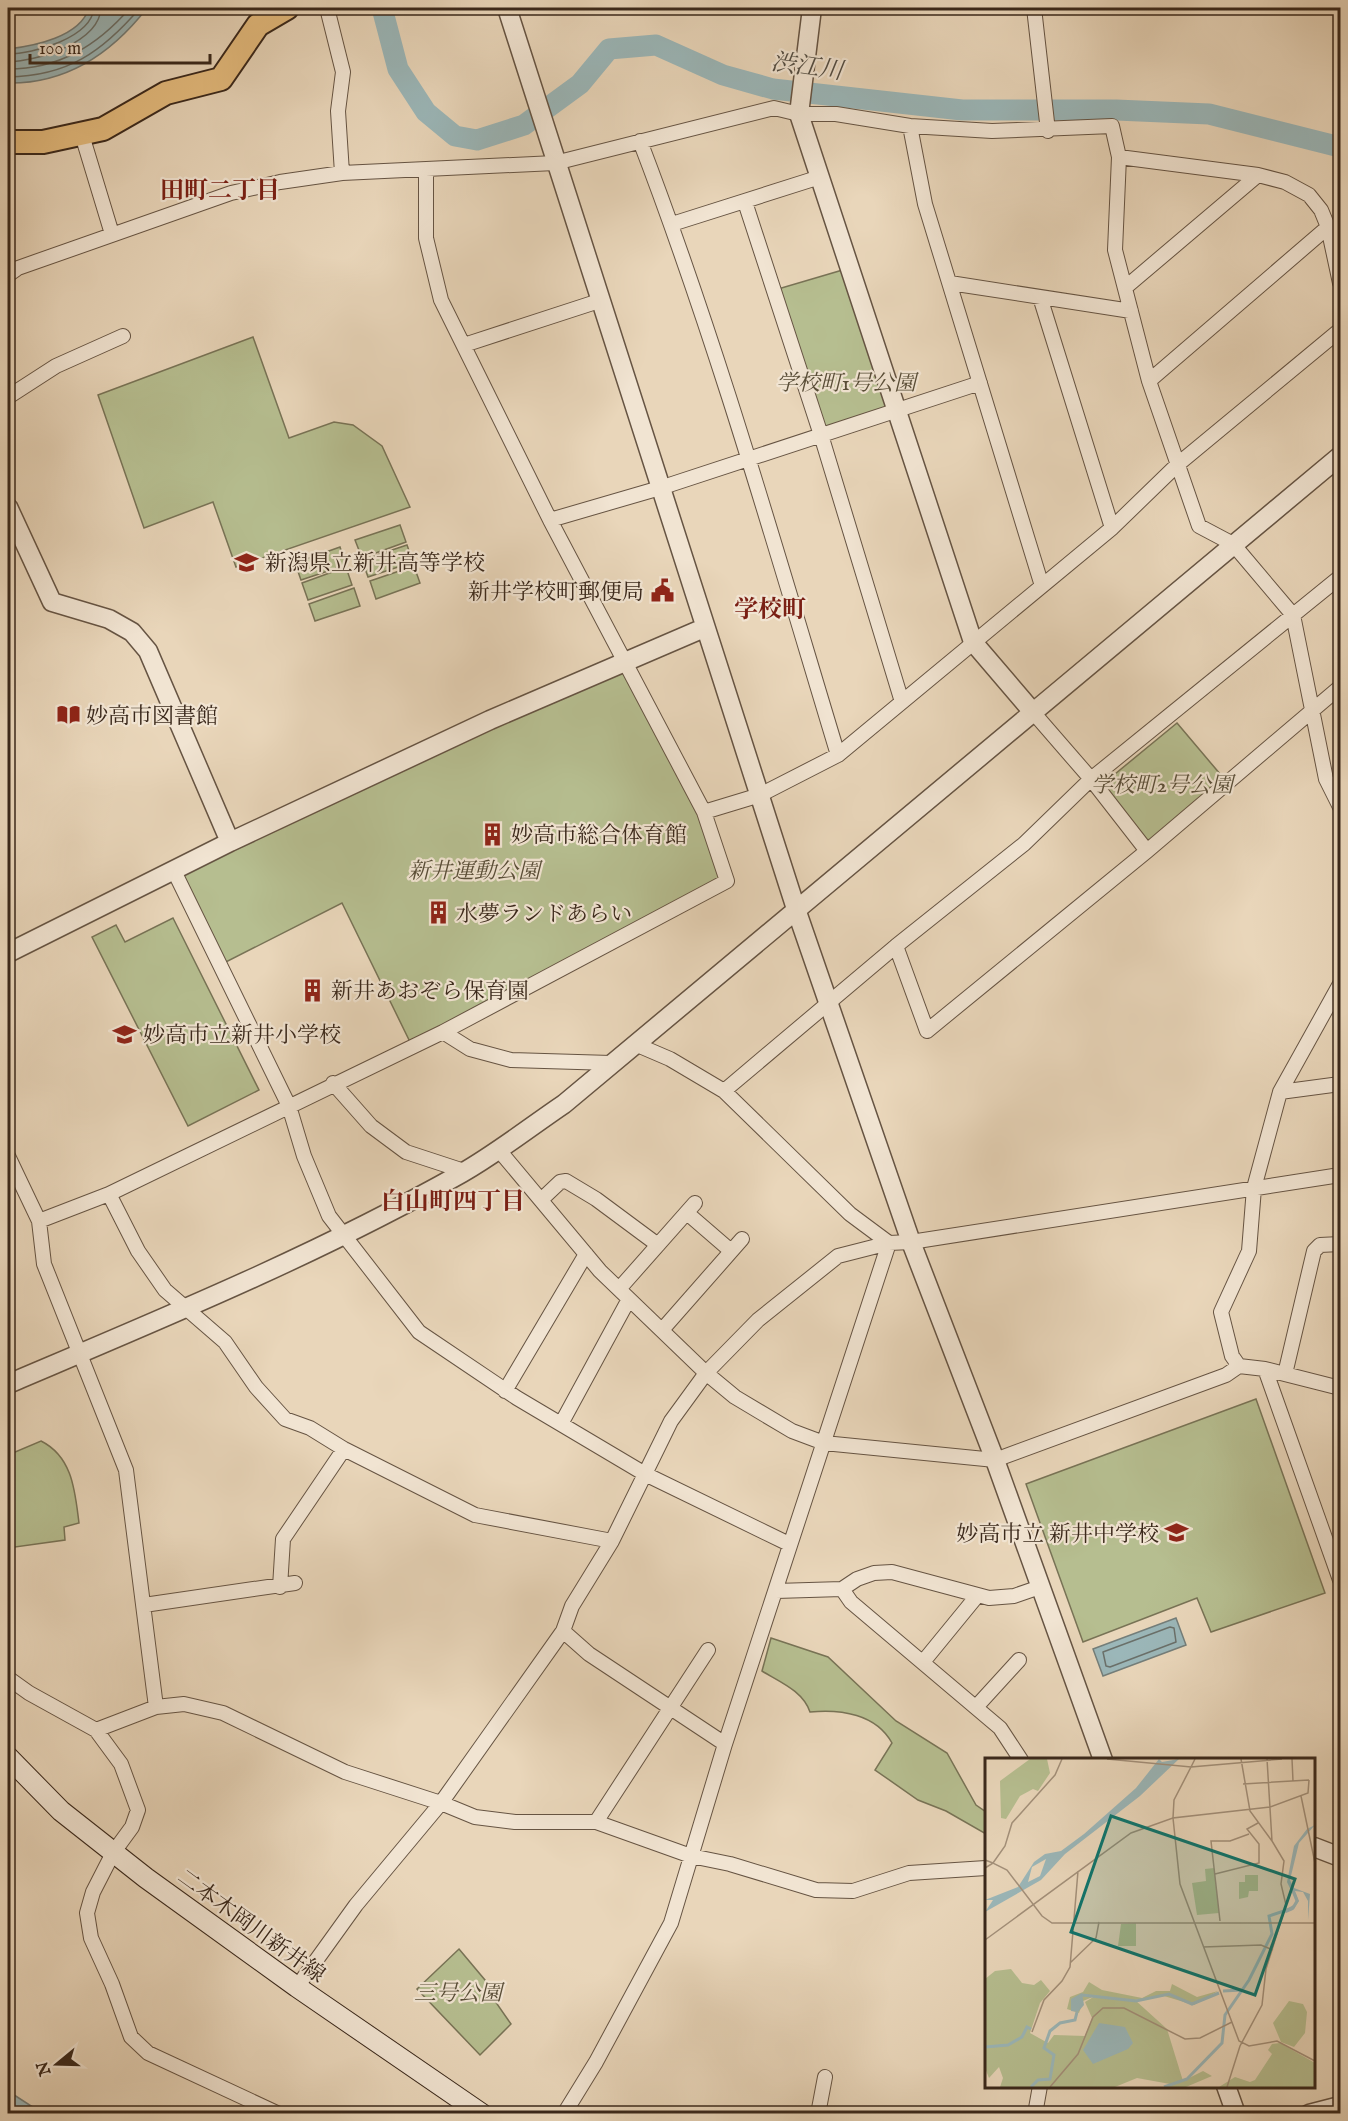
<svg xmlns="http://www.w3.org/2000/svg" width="1348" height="2121" viewBox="0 0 1348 2121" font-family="'IM FELL English','Noto Serif JP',serif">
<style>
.green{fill:#b6be90;stroke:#787356;stroke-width:1.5}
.water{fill:#9bb7b9;stroke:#747e7a;stroke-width:1.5}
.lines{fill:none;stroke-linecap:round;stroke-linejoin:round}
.shore{stroke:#6a706a;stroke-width:1.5}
.stream{stroke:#747e7a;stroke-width:4}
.river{stroke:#9bb7b9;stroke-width:21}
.minor-casing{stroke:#665443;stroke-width:16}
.tertiary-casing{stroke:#665443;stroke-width:21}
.secondary-casing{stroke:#3a281b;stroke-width:22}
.primary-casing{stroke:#3a281b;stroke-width:26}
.minor{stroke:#f1e4d2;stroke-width:14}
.tertiary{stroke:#f1e4d2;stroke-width:18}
.secondary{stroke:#f1e4d2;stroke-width:20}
.primary{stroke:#e4bb7d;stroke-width:22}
.labels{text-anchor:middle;stroke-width:4.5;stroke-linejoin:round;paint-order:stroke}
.park-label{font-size:22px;font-style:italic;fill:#594e38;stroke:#f1e4d2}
.poi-label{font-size:22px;fill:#3a281b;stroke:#f1e4d2;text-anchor:start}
.street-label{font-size:22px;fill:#3a281b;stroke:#f1e4d2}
.water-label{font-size:24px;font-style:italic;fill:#524c42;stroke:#f1e4d2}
.neighbourhood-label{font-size:24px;font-weight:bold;fill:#7a1f14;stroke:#f1e4d2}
.inset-river{fill:none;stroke:#9bb7b9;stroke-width:3}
.inset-road{fill:none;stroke:#a3907a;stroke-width:1.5}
.view{fill:#0f766e;fill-opacity:0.15;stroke:#0f766e;stroke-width:3}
.inset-edge{fill:none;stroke:#3a281b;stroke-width:3}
</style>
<rect width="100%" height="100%" fill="#e9d6ba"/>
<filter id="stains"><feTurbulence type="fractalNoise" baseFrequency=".00333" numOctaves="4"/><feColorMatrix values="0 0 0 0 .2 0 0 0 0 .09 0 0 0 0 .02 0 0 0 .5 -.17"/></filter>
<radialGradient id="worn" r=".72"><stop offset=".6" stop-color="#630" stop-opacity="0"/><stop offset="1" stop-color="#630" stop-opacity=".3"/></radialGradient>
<path class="green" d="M846,269l46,138 -68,22 -46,-140z
M253,337l36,101 45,-16 19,3 29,21 28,61 -174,60 -23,-65 -69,26 -46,-133z
M400,525l6,17 -44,16 -7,-18z
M407,545l6,17 -45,15 -6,-17z
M340,547l6,18 -45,15 -6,-17z
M414,566l6,17 -44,16 -6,-18z
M346,567l6,18 -44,15 -6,-17z
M354,588l6,18 -45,15 -6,-17z
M627,663l77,149 23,69 -315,165 -70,-143 -122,62 -46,-94z
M1177,723l49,58 -79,65 -49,-58z
M173,918l86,172 -71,36 -96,-189 24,-12 9,17z
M1256,1399l69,194 -114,39 -14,-34 -114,44 -57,-158z
M41,1441c32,16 34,51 38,82l-15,4 1,13 -57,8v-93z
M771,1638l57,19 68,64 51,32 29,52 10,7v22l-40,-23 -28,-11 -43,-30 17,-27c-16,-29 -51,-34 -82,-31 -7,-21 -30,-30 -48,-41z
M459,1949l31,37 -2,5 23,33 -31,31 -63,-66z"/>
<path class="water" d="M89,8h58c-35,45 -80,76 -139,75v-34c26,-3 72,-12 81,-41z
M1176,1618l10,27 -83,31 -10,-27z
M8,2091l34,22h-34z"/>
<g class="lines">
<path class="shore" d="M8,54c25,0 83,-16 86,-46
M8,62c29,-1 91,-19 93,-54
M8,69c51,0 89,-23 122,-61
M8,77c60,-1 94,-25 132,-69
M1170,1627l4,1 2,14 -66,25 -4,-1 -3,-14z"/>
<path class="stream" d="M1339,147l1,8"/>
<path class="river" d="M382,8l16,61 28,43 29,24 22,4 47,-15 56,-41 29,-35 47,-4 67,30 50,14 189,21h154l93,4 131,33"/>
<defs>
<path id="minor" d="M327,8l16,64 -5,39 4,62
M1034,8l14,123
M910,126l15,78 117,382
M82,135l30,99
M640,141c77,201 136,409 198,614
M1119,157l139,18 27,7 24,13 12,15 7,17 12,56
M426,170v68l15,62 109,220 154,292 56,-17 78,-40 274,-227 65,-63 163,-135
M745,202l76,233 81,267
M672,224l148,-47
M8,275l10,-7 213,-75 49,-11 62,-9 213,-10 219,-55 25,6h37l74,12 82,5 120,-5 7,31 -4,93 34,131 50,145 34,18 60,71 33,164 14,28
M950,283l181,28
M1126,287l132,-112
M1040,297l72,231
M464,345l135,-44
M1149,381l179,-154
M8,397l48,-31 67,-30
M550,520l110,-32 320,-105
M1032,711l59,68 249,-202
M174,871l115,235 15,50 25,60 90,116 98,66 128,76 144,70
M896,946l31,85 220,-180 193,-164
M443,1032l27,17 41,11 100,3
M635,1044l35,15 54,32 126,123 39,29
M333,1083l38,43 35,26 58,19
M724,1091l172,-145 128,-102 67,-65 56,72
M1280,1092l60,-8
M498,1149l102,122 106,102 29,24 57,34 32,12 171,17 231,-85 13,-9 26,3 75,19
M8,1156l31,65 5,43 82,206 30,237
M109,1194l29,57 27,39 60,52 31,45 29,32 25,9 34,21 131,66 137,26
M541,1200l19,-18 6,-1 30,18 62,46
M687,1213l44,38
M39,1221l70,-27 334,-162 284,-151 -23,-69
M619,1289l76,-86
M662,1330l80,-91
M1239,1366l-7,-10 -11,-44 28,-61 5,-63 26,-96 60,-108
M1265,1369l75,211
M1285,1374l29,-123 6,-6 20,-1
M505,1391l81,-137
M561,1424l68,-125
M280,1587l3,-48 61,-90
M842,1589l9,13 149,126 21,32
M776,1591l66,-2 15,-10 17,-6 18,-1 97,26 25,-2 26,-9
M144,1605l151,-22
M563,1631l26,23 136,90
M923,1662l54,-66
M8,1678l21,15 67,37 25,34 17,46 -6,17 -19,26 -20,39 -6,21 4,25 21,46 19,53 17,16 131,61
M977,1706l42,-46
M96,1730l60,-23 28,-3 39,9 122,59 96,31 34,14 40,5h81l95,34 39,8 86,26 37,1 56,-18 77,-5
M596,1822l112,-172
M297,1987l59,-82 85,-102 122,-172 9,-25 40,-65 59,-120 35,-48 52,-53 80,-64 51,-13 22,-1 429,-67
M564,2114l32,-52 75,-139 54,-179 164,-501
M818,2114l7,-37
M1035,2114l5,-28"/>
<path id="tertiary" d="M507,8l290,904 114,330 84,218 108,300
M812,8l-13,106 174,528 59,69
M8,507l44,95 57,17 23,13 16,19 82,191
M8,953l222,-111 260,-122 214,-92
M8,1384c153,-65 309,-129 454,-211 35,-20 68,-46 102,-69l776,-648
M1314,1847l26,10
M1226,2086l10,28
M1309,2114l31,-8"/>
<path id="secondary" d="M8,1757l53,54 85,67 151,109 185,127"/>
<path id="primary" d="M8,142h35l60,-13 63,-36 55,-14 37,-54 29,-17"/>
</defs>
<use href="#minor" class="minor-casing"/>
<use href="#tertiary" class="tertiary-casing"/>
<use href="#secondary" class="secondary-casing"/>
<use href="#primary" class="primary-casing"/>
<use href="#minor" class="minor"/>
<use href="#tertiary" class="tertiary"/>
<use href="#secondary" class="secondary"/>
<use href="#primary" class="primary"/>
</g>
<defs>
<symbol id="school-bare" viewBox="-9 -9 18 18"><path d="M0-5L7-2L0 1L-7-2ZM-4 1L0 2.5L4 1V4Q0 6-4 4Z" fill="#8f2418" stroke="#f1e4d2" stroke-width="2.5" paint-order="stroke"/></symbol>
<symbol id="civic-bare" viewBox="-9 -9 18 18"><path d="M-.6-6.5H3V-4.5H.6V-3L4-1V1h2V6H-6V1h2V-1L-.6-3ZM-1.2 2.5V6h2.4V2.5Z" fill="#8f2418" stroke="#f1e4d2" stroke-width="2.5" paint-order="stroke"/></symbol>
<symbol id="library-bare" viewBox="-9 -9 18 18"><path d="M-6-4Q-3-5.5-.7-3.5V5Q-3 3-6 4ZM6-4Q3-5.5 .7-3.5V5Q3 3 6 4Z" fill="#8f2418" stroke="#f1e4d2" stroke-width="2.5" paint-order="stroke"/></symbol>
<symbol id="building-bare" viewBox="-9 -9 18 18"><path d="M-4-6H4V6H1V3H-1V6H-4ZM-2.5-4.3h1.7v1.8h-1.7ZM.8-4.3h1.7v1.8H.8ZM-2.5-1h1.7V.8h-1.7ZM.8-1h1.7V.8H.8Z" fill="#8f2418" stroke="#f1e4d2" stroke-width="2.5" paint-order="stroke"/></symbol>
</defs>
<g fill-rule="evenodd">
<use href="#school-bare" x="230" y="546" width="33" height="33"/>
<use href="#civic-bare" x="646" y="574" width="33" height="33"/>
<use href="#library-bare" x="52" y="698" width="33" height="33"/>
<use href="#building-bare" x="476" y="818" width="33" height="33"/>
<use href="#building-bare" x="422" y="896" width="33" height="33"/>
<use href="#building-bare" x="296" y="974" width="33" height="33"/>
<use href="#school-bare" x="108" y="1018" width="33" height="33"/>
<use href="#school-bare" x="1160" y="1516" width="33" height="33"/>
</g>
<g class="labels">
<g class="park-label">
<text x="846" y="390">学校町1号公園</text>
<text x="1162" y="792">学校町2号公園</text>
<text x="474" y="878">新井運動公園</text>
<text x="458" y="2000">三号公園</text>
</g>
<g class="poi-label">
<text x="265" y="570">新潟県立新井高等学校</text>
<text x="644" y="599" text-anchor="end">新井学校町郵便局</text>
<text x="86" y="723">妙高市図書館</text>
<text x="511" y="842">妙高市総合体育館</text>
<text x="456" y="921">水夢ランドあらい</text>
<text x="331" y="998">新井あおぞら保育園</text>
<text x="143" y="1042">妙高市立新井小学校</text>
<text x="1159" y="1541" text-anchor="end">妙高市立 新井中学校</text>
</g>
<g class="street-label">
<text transform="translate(252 1925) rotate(36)" y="8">二本木岡川新井線</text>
</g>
<g class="water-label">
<text transform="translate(807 66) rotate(8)" y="8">渋江川</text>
</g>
<g class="neighbourhood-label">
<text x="220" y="198">田町二丁目</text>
<text x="770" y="617">学校町</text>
<text x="453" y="1209">白山町四丁目</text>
</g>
</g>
<g transform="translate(985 1758)">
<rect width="330" height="330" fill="#e9d6ba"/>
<path d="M45,1h17l3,14 -12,18 -5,-2 -13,7 -14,23 -5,-1 -1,-37zM229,110l5,45 -22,2 -5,-32 14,-2 -1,-12zM260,117h13v16h-9l-1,6 -9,2v-17h6zM151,165v23h-18l3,-22zM26,211l11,14 12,2 7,-5 9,11 -10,12 -10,30 18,10 6,-8 31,1 7,-18 -7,-16 10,-6 -12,5 -4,12 -12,-4 3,-12 13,-5 6,-10 13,8 40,8 14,-7h14l2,-7 25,13 21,-6 -24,14 -30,-9 -29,4 32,29 16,52 20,-10 9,5 -26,11h-21l5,-3 -33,-6 -22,9h-115l3,-9 -4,-11 -10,11 -4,-10v-89l10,-8zM304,243l14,3 4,8 -2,21 -11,14 -13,-5 -8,-19zM295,285l35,20 -1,24h-95l16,-10 15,5 5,-2 17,-26 -4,-4 4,-6z" fill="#b6be90"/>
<path d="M174,1l3,3 17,-3 -39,37 -75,58 -24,26 -56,32 8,-12h-8l33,-13 16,-25 11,-8 16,-3 23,-17 52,-46zM61,101l-6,17 -12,6 4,-15zM330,67l-16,18 -9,37 4,8 16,6 -2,26v-19l-5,-9 -8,-1 4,10 -6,9 -7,3 -3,-2 14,-8 -10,-21 7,-36 13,-17zM97,235l2,12 -6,7 -7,-1v-12zM114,265l26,4 8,16 -5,6 -35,15 -10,-14z" fill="#9bb7b9" fill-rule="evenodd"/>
<path class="inset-river" d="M238,233l19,-1M97,237l54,6 33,-7 23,10 27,-11M0,289l23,-2 14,-8 5,-10 4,2M46,329l7,-7 12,-1 4,-24 -10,-7 6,-17 10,-8 15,-3 2,-8M179,329l23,-8 35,-36 3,-28 24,-35 23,-46 -3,-18 24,-8 4,-7 -3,-8"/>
<path class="inset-road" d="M122,1l84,8 4,-8M256,1l9,52 22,30M307,1l1,22M258,26l66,-4M316,38l14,67M285,49l-97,11 7,66 59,157 10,5 28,-5 38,20M285,49l38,-14 1,-13M0,102l8,3 12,-17 7,-23 43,-48 7,-16M0,110l8,-5 14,7 35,46 10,7h230M230,116l44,-11v-19l-12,-15 11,-6M235,163l-9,-80h19l19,-7M297,165h33M0,182l146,-107 42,-15 1,-18 17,-33 91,-8M218,189l58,-2 12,5M85,205l26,-25 3,-16M47,274l12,-32 18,-19 8,-14 8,-96M65,329l28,-33 15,-37 10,-9h21l61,31 15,-1 32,-16M242,329l13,-41 22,-41 4,-36 20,-64 -5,-21 3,-23 -12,-20 -5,-82"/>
<path class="view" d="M126,58l184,63 -40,116 -184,-63z"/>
<rect width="330" height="330" class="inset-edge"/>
</g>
<rect width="1348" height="2121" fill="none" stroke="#e9d6ba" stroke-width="30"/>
<rect x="9" y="9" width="1330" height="2103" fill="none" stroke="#3a281b" stroke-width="3"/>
<rect x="15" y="15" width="1318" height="2091" fill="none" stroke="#3a281b" stroke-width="1.5"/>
<g transform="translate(57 2064) rotate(251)" stroke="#f1e4d2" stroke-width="4.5" paint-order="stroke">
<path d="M0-4.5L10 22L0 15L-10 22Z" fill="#3a281b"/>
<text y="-9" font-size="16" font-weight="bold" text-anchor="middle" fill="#3a281b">N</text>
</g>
<path d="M30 54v9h180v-9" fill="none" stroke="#3a281b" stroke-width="3"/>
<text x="39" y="54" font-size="18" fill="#3a281b" stroke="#f1e4d2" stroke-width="4.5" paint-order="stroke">100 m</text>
<rect width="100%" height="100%" filter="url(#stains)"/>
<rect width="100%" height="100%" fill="url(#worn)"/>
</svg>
